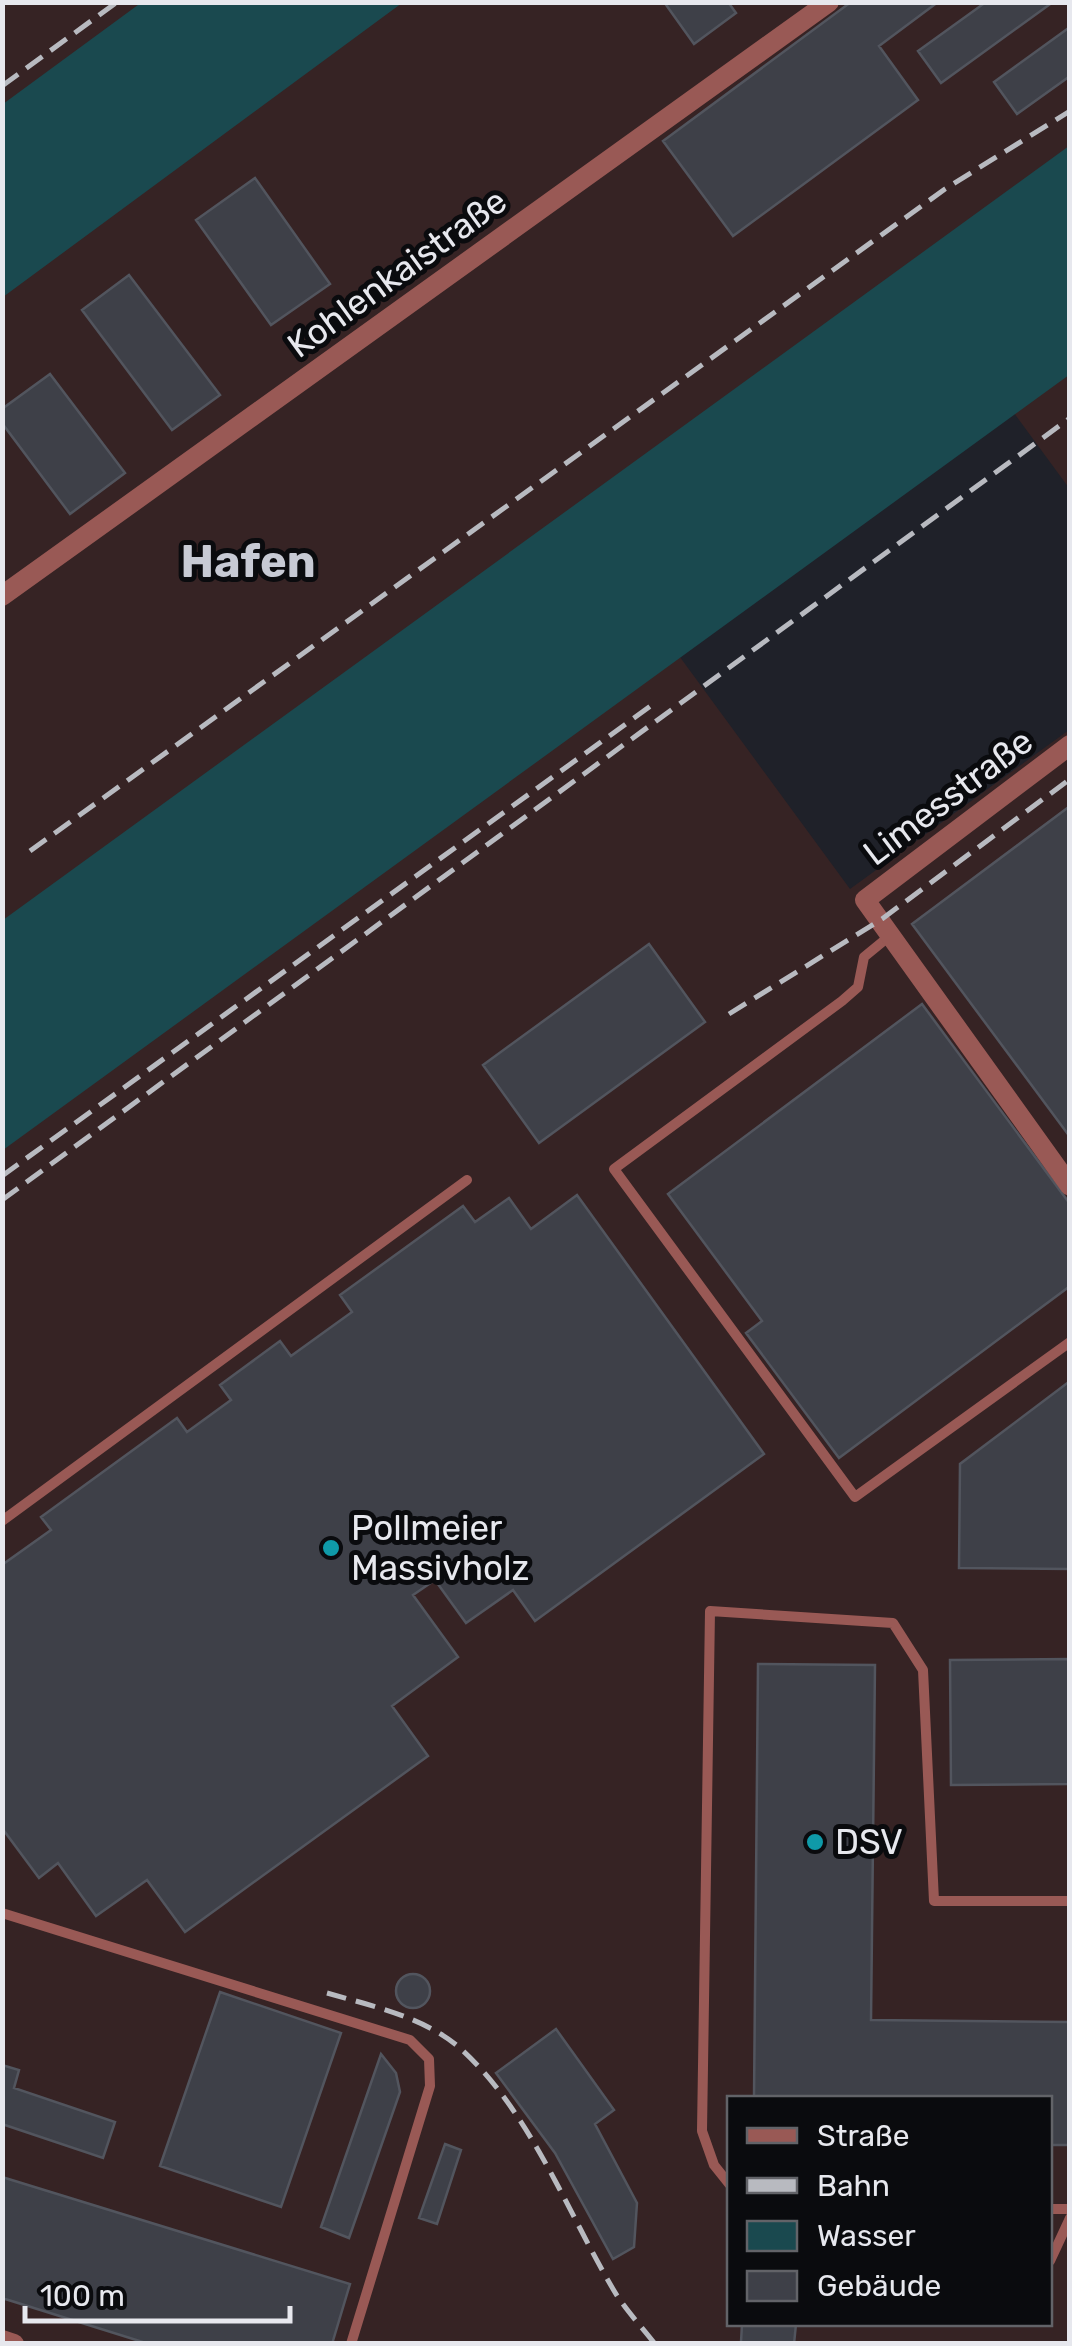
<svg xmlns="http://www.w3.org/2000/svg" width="1072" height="2346" viewBox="0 0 1072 2346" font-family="Rubik,sans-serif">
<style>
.industrial{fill:#362324;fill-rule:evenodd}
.water{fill:#1a494f}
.building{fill:#3e4048;stroke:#52555e;stroke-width:2.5}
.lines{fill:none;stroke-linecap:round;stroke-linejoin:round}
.service{stroke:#995955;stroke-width:10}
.minor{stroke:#995955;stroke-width:20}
.rail{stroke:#b8bac0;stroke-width:5;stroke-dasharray:20 10;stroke-linecap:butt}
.culture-dot{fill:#0f9aa8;stroke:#0a0b0e;stroke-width:4}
.labels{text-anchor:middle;stroke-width:10;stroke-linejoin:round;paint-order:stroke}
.street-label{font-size:35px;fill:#e7e8ee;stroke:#0a0b0e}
.poi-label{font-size:35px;fill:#e7e8ee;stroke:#0a0b0e;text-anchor:start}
.district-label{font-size:45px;font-weight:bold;fill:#c7cad4;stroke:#0a0b0e}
</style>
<rect width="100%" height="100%" fill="#1f2129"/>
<path class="industrial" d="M3,3h1066v485l-96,-131 -329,251 206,281 219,-159v1613l-1066,1zM730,2098h320v226h-320z"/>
<path class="water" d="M142,2l260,1 -399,294v-193z
M1069,146v229l-1066,775v-230z"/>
<path class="building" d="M664,2h64l8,11 -42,31z
M851,2h87l-59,44 39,54 -185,136 -70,-95z
M986,2h67l-112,81 -23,-32z
M1070,27v49l-53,38 -23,-32z
M255,178l75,106 -59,41 -75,-105z
M129,275l91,120 -48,35 -90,-120z
M50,374l75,99 -55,41 -68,-91v-14z
M1070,806v331l-158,-213z
M649,944l56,78 -166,121 -56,-78z
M922,1004l148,200v82l-231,172 -93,-125 16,-12 -94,-127z
M577,1195l187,259 -229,167 -22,-31 -47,33 -31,-43 -22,15 45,62 -66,49 36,50 -243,176 -38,-52 -51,36 -38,-53 -19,15 -37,-50v-263l49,-35 -10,-13 136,-99 10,14 44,-32 -11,-15 60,-44 11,15 61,-44 -12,-17 123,-89 12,16 34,-24 22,31z
M1070,1381v188l-111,-1 1,-104z
M1070,1659v125l-119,1 -1,-125z
M758,1664l117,1 -4,355 199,2v123h-20v-47h-296z
M396 1991a17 17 0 1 1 34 0a17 17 0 1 1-34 0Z
M220,1992l121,41 -60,174 -121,-41z
M556,2029l58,81 -19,14 42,79 -3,44 -21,12 -58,-106 -59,-80z
M381,2054l15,19 4,19 -51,146 -28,-11z
M2,2065l17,5 -5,18 101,34 -12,36 -101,-34z
M445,2144l16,6 -24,74 -18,-6z
M2,2177l348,107 -18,60h-183l-147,-46z
M742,2324h54l-2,20 -53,-2z"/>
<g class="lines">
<path class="service" d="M892,934l-28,23 -6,30 -16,14 -228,168 241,328 215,-155
M2,1521l465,-341
M2,1913l408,127 19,19 1,27 -79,258
M730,2185l-16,-20 -12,-34 8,-520 183,12 30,47 11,231h136
M1050,2209h20
M1050,2261l20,-43"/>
<path class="minor" d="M2,596l827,-594
M1070,745l-205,155 205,286
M2,2340l12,4"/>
<path class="rail" d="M2,86l115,-84
M30,851l915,-662 125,-78
M729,1014l153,-95 188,-140
M2,1176l650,-471
M2,1200l1068,-782
M327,1993c45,13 98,24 134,56 69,63 105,160 152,240 11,19 28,37 42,55"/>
</g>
<g class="culture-dot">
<circle cx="331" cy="1548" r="10"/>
<circle cx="815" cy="1842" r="10"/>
</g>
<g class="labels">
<g class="street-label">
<text transform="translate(397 273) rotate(-36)" y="12">Kohlenkaistraße</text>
<text transform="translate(948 797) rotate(-37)" y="12">Limesstraße</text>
</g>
<g class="poi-label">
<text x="351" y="1540">Pollmeier<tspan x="351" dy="40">Massivholz</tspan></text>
<text x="835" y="1854">DSV</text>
</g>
<g class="district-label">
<text x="248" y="577">Hafen</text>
</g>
</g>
<rect width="1072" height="2346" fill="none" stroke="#e7e8ee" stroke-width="10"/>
<rect x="727" y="2096" width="325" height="230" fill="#0a0b0e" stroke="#626368" stroke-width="2.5"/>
<rect x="747" y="2128" width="50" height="15" fill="#995955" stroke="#626368" stroke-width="2.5"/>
<text x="817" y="2146" font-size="30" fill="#e7e8ee">Straße</text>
<rect x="747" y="2178" width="50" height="15" fill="#b8bac0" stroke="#626368" stroke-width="2.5"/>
<text x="817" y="2196" font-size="30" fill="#e7e8ee">Bahn</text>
<rect x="747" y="2221" width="50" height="30" fill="#1a494f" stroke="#626368" stroke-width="2.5"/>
<text x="817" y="2246" font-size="30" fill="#e7e8ee">Wasser</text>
<rect x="747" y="2271" width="50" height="30" fill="#3e4048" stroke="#626368" stroke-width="2.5"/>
<text x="817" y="2296" font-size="30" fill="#e7e8ee">Gebäude</text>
<path d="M25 2306v15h265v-15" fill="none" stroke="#e7e8ee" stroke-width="5"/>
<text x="40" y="2306" font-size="30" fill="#e7e8ee" stroke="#0a0b0e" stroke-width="8" paint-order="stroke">100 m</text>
</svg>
